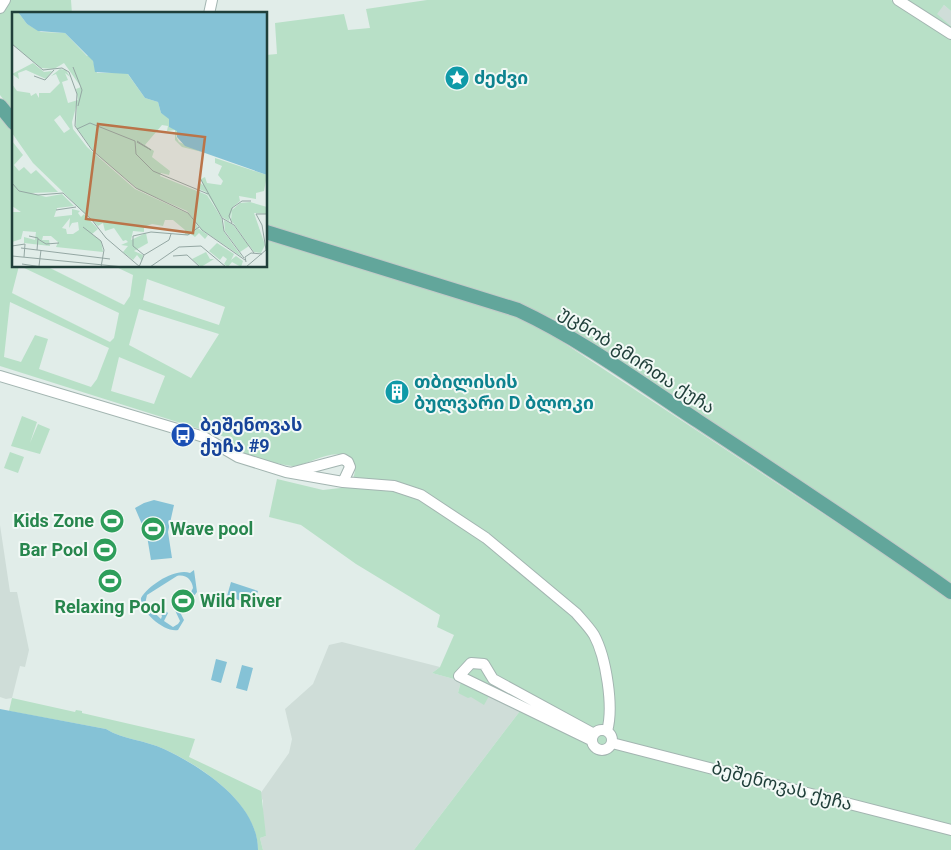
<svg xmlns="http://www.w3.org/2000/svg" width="951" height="850" viewBox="0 0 951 850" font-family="Roboto,'Noto Sans Georgian',sans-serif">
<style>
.built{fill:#cfddd8}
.green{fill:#b8e0c7;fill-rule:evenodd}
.water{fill:#85c2d6;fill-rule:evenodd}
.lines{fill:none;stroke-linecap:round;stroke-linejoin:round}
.minor-casing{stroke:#a3b5b1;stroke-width:12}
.major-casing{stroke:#c1c9c8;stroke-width:16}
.minor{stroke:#fff;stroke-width:10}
.major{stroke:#62a69b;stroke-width:14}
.labels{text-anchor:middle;stroke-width:4;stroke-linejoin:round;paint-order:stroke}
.culture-label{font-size:18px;font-weight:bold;fill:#0d838f;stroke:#f2f9f6;text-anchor:start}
.street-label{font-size:18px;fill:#203f3a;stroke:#f2f9f6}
.transit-label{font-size:18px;font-weight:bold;fill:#164399;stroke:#f2f9f6;text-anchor:start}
.leisure-label{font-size:18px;font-weight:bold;fill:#27864d;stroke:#f2f9f6;text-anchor:end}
.inset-road{fill:none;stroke:#94a7a3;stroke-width:1}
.view{fill:#ba7449;fill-opacity:0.15;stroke:#ba7449;stroke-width:2.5}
.inset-edge{fill:none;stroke:#203f3a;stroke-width:2.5}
</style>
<rect width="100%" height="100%" fill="#e1ede9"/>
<path class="built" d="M944,5l7,6v15l-15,-12z
M0,525l10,67h7l12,58 -4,17 -5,-1 -8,32 -6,1 -6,-2z
M342,642l98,25 -8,6 29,8 -3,12 13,4 18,-2 31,16 -106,139h-151l-3,-12 6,-2 -3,-13v-22l-3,-7 29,-41 3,-14 -7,-30 28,-25 16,-39z"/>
<path class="green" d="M8,0h63l1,14h-58v99l-14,-18v-86z
M427,0h464l60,38v545l-220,-144 -177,-120 -36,-15 -252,-77v-172l11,-1 -2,-31 69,-9 4,16 22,-2 -4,-19z
M904,0h47v11l-7,-6 -7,9 14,12v4z
M0,114l14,18v134h5l-7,27 98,49 4,-4 5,-25 -99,-47h26l78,39 6,-9 3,-21 -19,-9h152v-29l260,81 425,280v252h-537l106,-139 -31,-15 -5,9 -13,-8 -3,1 -10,-5 3,-12 -29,-8 8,-6 14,-32 -17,-8 3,-12 -84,-51 -55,-39 -32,-8 8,-38 46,11 26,-3c4,-8 9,-17 3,-25 -13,-19 -42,3 -58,4 -7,1 -55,-12 -60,-16 -4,-3 -6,-9 -9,-13l-225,-71zM147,279l78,28 -6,18 -76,-25zM10,302l99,46 -12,31 -6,8 -52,-18 9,-30 -13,-4 -14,27 -17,-5zM139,309l80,25 -28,44 -62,-33zM119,357l46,19 -11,28 -43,-13z
M22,416l15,6 -7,21 8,-19 12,5 -10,25 -29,-8z
M10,452l14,5 -6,16 -14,-5z
M12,698l63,14 1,-2 6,1v2l113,26 -6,18 72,34 5,45 -6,2 3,12h-5c-1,-47 -55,-83 -94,-101 -19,-9 -40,-9 -58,-20l-97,-18z"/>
<path class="water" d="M154,500l20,5 -6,27 4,26 -21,2 -4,-24 -12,-28 9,-5z
M107,544l6,13 -7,-4 -6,1 -1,-3 2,-6z
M194,570l3,22c-5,8 -15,9 -19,16l6,12 -6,10c-13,3 -38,-18 -37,-32 8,-13 34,-30 49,-25zM177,576c9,-2 15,4 16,12l-4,8 -13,6 -2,6 6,13 -2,3 -5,3 -9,-6 4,-8 -5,-4 -3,4 2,3 -1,3 -16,-15 2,-9z
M231,582l27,9 -5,14 -26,-9z
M216,659l11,3 -6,21 -10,-3z
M242,665l11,3 -6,23 -11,-3z
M0,709l106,20c18,11 39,11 58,20 38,18 94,54 94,101h-258z"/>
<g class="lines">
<defs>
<path id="minor" d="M898,0l53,34
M0,8l5,-8
M209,14l3,-14
M0,376l204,61 34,20 48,15 57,10 51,4 27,9 65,43 90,75c6,7 13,14 18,22 12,22 20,72 13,96
M294,472l49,-13 5,3 2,5 -7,15
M592 740a10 10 0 1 1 20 0a10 10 0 1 1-20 0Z
M591,740l-132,-64 12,-13 13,1 9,15 101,55
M612,743l339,87"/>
<path id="major" d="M0,106l14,17
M266,232l252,78c64,30 121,72 180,111 85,56 170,112 253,171"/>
</defs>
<use href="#minor" class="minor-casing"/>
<use href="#major" class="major-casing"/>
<use href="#minor" class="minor"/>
<use href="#major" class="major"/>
</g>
<defs>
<symbol id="sight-disc" viewBox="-11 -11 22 22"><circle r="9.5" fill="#0f9aa8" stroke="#f2f9f6"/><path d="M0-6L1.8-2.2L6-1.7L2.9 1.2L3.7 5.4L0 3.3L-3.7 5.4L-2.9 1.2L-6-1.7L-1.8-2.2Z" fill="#fff"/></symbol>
<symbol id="building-disc" viewBox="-11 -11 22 22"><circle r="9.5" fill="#0f9aa8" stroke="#f2f9f6"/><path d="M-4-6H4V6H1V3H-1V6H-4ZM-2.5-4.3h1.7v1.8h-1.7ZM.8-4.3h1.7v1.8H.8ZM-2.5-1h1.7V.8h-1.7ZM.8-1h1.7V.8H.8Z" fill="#fff"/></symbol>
<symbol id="bus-disc" viewBox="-11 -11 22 22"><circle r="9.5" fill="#1a4fb4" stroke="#f2f9f6"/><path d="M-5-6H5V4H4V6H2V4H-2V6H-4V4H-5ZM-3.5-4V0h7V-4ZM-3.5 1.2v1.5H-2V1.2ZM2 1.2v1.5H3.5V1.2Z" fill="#fff"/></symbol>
<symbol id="stadium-disc" viewBox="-11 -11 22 22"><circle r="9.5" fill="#2e9e5b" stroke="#f2f9f6"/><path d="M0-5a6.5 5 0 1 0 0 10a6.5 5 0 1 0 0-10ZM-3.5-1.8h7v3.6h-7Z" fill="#fff"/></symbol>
</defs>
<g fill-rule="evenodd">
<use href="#sight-disc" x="443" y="64" width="28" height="28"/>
<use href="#building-disc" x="383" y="378" width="28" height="28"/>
<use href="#bus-disc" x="169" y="421" width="28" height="28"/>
<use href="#stadium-disc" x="98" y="507" width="28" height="28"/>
<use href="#stadium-disc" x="139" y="515" width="28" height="28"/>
<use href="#stadium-disc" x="91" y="536" width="28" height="28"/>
<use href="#stadium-disc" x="96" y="567" width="28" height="28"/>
<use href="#stadium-disc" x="169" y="587" width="28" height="28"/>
</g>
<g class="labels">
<g class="culture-label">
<text x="474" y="84">ძეძვი</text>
<text x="414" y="388">თბილისის<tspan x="414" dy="21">ბულვარი D ბლოკი</tspan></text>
</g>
<g class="street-label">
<text transform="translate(637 360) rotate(33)" y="6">უცნობ გმირთა ქუჩა</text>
<text transform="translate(782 786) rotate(15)" y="6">ბეშენოვას ქუჩა</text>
</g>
<g class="transit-label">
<text x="200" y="431">ბეშენოვას<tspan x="200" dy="21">ქუჩა #9</tspan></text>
</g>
<g class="leisure-label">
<text x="94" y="527">Kids Zone</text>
<text x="170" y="535" text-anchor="start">Wave pool</text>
<text x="88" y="556">Bar Pool</text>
<text x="200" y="607" text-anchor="start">Wild River</text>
<text x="110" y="613" text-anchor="middle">Relaxing Pool</text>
</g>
</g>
<g transform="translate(12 12)">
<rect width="255" height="255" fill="#e1ede9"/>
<path d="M0,0h6l9,12 14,8 24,1 22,23 4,-1 6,18h30l18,25 13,4 3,11 8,5v9l12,3 -5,6 3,6 23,10 -20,-5 -7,-7v-10l-8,1 1,-5 -6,-1 -17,20 9,6 -2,6 18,14 -1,4 -8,-2 -1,3 47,19 14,22 3,15 18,25 -41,-28 -14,-18 -48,-21 -45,-38 -18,-25 1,-24 -5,19 1,7 14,18 48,42 54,25 9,13 -3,4 3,-3 10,7 -3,4 -6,-6 -4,4 -4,-3 -3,1 -10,-1h7v-4l-12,-10h-8l-2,6 -11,-2 -8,3v5l-11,-1 -2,9 15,-7 2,10 -14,8 9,4 -1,6 -5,-6 -4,5 -10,-8 5,-6 -7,-1 7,-3 -2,-2 -3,1 -9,-13 -9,3 -2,-8 -5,3 -65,-63 -21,-30v-49l5,7 13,2 1,3 5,-3 3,5v-5h11l10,-10 -4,-9 -5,2 9,-7 6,1 4,7 -5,-4 3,7 -6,2 6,21 10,-3 -2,-11 5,-2 -17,-24 -10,6 -13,-1 -29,-24zM48,103l10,14 -6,4 -10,-13zM21,51l11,9 8,-1 -6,8 -20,-9 -8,3 1,6 -7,-5zM0,129l11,14 -9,10 5,6 5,-4 7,7 5,-4 22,22 -27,1 15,4 16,-3 12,12 -17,2 -3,9 18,-2v-6l8,2 -2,2 3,4 3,-3 14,15 -6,5 9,7 2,11 -47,-5 2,-5 -7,-6h-8l-1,4h7l1,6 -26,-3v-6l11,3 1,-8 -13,-1 -2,8 -9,3 1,-30h8l-9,-6zM58,206l-1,10 3,-5 6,-1 1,8 -6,4h-6l-1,-5 -4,-1zM203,146l52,17 -3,16 -8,2v6l-17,-3 1,5 -7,6 -4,14 -7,-4 -16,-25 -7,-3 1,-6 3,2 -2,-6 4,-2 2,6 14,2 2,-4 -5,-6 4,-9 -7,-3zM238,190l17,5v7l-13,-1 11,32 -4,8 -7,-1 -23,-32 1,-10 8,-7zM212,208l9,5 16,21 -9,6 -15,-21zM205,231l17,11 -3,6 5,-4 7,5 -2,6 -9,-5 -4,5 -4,-3 3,-5 -4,-3 -3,4 -11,-9zM194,240l4,7h4l-13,8 -9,-8z" fill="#b8e0c7" fill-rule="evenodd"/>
<path d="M6,0h249v163l-82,-29 -8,-9v-6l-8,-4v-8l-8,-6 -3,-11 -13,-4 -17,-24 -33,-2 -2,-11 -28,-28 -27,-2 -11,-7z" fill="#85c2d6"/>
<path class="inset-road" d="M0,32l31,26 19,-2 7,4 8,22 -2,32 17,24 44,38 52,25 14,17 43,30M61,55l9,23 -4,16M22,64l11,4 9,-10M65,117l13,-6 45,18M123,129l1,13 17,17 55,23M125,130l14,8 -14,-9M188,166l22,40 12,7 20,28M0,171l7,8 19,4 25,-2 29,27 14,18 34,29M44,198l20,-3M210,206l2,13 20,27M220,211l-3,-7 3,-8 10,-7h9M71,215l18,14 3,9 -3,17M17,224l9,2 -1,12M26,227l8,5 13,-1M0,234l13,-2 -1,13M9,236l89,11M132,243l-11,-9v-10l18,-4 37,3 11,-8M0,244l112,11M161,244l14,-1 13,12M234,250l-1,-5 6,-4 11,1M10,252l20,3M27,254l2,-16M127,255l5,-12 25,-15 2,-6M138,255l29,-20 22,-1 25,21M234,255l20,-17 -4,-25 -6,-11h11"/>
<path class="view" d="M86,112l107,13 -12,96 -107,-14z"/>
<rect width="255" height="255" class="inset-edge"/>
</g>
</svg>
